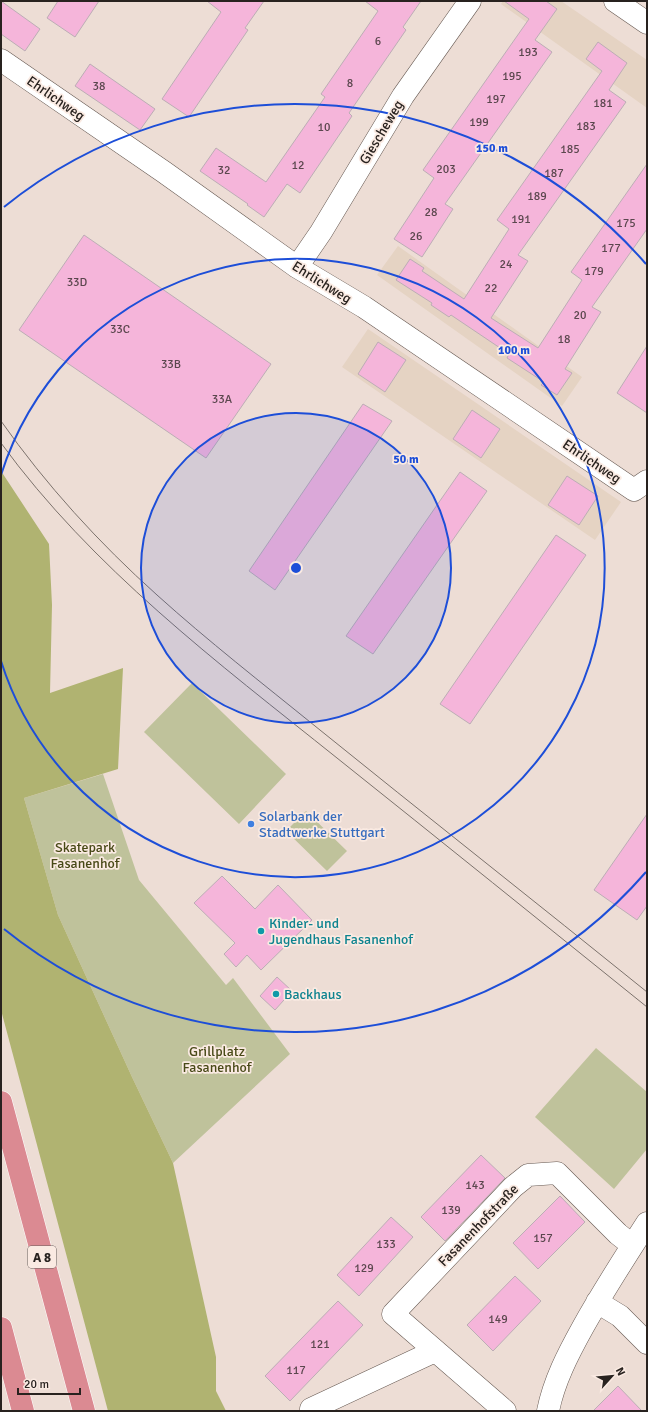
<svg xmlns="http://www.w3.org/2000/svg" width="648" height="1412" viewBox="0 0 648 1412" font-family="Signika,sans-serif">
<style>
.industrial{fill:#e5d3c3}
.green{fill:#bfc29b}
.forest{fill:#b0b371}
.building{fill:#f5b5da;stroke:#bcadb5}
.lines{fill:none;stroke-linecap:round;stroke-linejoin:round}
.minor-casing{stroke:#665952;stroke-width:23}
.highway-casing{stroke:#fff;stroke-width:23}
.minor{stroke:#fff;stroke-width:22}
.highway{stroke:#db8a92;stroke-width:22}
.tram{stroke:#7c726c;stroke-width:1}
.ring{fill:none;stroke:#1d4ed8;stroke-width:2}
.shop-dot{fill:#3f7fe0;stroke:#faeae2;stroke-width:1.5}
.culture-dot{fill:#0f9aa8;stroke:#faeae2;stroke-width:1.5}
.labels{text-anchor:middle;stroke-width:3.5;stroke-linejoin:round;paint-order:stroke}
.number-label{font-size:12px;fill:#5b474e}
.shield{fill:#faeae2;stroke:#675e5a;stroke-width:1}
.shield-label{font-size:13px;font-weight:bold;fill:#28221f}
.street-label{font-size:14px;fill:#28221f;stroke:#faeae2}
.shop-label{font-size:14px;fill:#366cbe;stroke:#faeae2;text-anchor:start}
.park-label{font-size:14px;fill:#484917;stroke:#faeae2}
.culture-label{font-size:14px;fill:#0d838f;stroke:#faeae2;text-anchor:start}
.centre{fill:#1d4ed8;stroke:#faeae2;stroke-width:2}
.ring-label{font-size:12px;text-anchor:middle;font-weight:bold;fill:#1d4ed8;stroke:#faeae2;stroke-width:3.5;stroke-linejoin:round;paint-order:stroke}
</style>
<rect width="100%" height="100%" fill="#edddd5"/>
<path class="industrial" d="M503,1h58l86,59v48l-146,-104z
M398,246l184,131 -20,29 -185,-131z
M368,329l253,173 -26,38 -253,-173z"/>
<path class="green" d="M192,683l94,91 -47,50 -95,-92z
M103,774l36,106 87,105 7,-7 57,76 -117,109 -41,-86 -74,-162 -34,-117z
M306,811l41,40 -20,20 -41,-40z
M596,1048l51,44v57l-33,40 -79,-72z"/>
<path class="forest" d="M1,471l48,73 3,61 -2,88 73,-25 -5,101 -94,29 34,117 74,162 41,86 43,194v34l10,20h-118l-107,-401z"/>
<path class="building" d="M1,1l39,28 -15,22 -24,-17z
M58,1h41l-24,36 -28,-19z
M207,1h57l-19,27 3,2 -59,87 -27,-18 59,-87z
M365,1h56l-18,26 3,3 -57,83 3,3 -52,77 -13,-9 -23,33 -17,-12 1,-1 -48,-33 16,-23 50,34 59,-85 -4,-3 57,-83z
M504,1h42l11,8 -22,31 17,12 -107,152 8,5 -31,48 -28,-18 40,-61 -11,-8 106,-151z
M598,42l29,21 -18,27 17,12 -108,153 10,6 -37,57 47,30 44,-68 -11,-8 76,-108v65l-55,78 9,5 -36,57 7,4 -15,22 -16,-10 3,-3 -37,-24 2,-4 -58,-39 -2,2 -18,-12 1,-2 -36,-23 14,-21 14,9 -2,3 42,28 45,-70 -12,-9 105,-149 -16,-12z
M90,64l65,45 -15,21 -65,-44z
M84,235l187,129 -65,94 -187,-128z
M378,342l28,18 -21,32 -27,-18z
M647,346v67l-30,-20z
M363,404l29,17 -117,169 -26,-19z
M472,410l28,19 -19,29 -28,-19z
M460,472l27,19 -114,163 -27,-18z
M567,476l31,20 -19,29 -31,-20z
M556,535l30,20 -116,169 -30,-20z
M647,814v92l-10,14 -43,-30z
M222,876l33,33 23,-24 34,35 -51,50 -14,-15 -11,12 -12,-13 11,-11 -41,-40z
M277,977l15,14 -17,19 -15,-14z
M481,1155l24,23 -60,63 -24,-24z
M560,1196l25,26 -47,47 -25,-26z
M391,1217l22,20 -54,59 -22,-21z
M515,1276l26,25 -48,50 -26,-26z
M338,1301l25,24 -73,76 -25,-25z
M618,1386l24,25h-49z"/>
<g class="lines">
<defs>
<path id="minor" d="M615,1l32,22
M1,60l163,112 133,95 67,40 270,183 13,-9
M297,267l24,-35 82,-136 67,-95
M597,1302l23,14 27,27
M311,1409l124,-58
M505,1411l-112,-97 120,-127 15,-12 29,-2 61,61 14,11
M548,1411c6,-30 20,-57 35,-84 20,-36 42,-70 64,-104"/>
<path id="highway" d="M1,1102l83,309
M1,1328l22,83"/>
</defs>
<use href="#minor" class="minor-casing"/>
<use href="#highway" class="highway-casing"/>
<use href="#minor" class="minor"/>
<use href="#highway" class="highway"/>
<path class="tram" d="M1,421c45,64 98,122 156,174 51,46 105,88 158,131 110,89 222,177 332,266
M1,443c91,125 216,219 336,315 104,83 207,166 310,249"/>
</g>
<circle cx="296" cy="568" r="155" fill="#1d4ed8" fill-opacity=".12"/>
<g class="ring">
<circle cx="296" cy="568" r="155"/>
<path d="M1 475A309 309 0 1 1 1 661"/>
<path d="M646 872A464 464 0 0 1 4 929M4 207A464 464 0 0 1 646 264"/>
</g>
<circle class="shop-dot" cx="251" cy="824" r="4"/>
<g class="culture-dot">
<circle cx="261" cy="931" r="4"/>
<circle cx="276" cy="994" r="4"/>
</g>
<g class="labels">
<g class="number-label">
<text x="378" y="45">6</text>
<text x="528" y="56">193</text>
<text x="512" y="80">195</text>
<text x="350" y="87">8</text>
<text x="99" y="90">38</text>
<text x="496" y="103">197</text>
<text x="603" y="107">181</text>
<text x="479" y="126">199</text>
<text x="586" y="130">183</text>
<text x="324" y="131">10</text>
<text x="570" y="153">185</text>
<text x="298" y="169">12</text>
<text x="446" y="173">203</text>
<text x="224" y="174">32</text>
<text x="554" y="177">187</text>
<text x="537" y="200">189</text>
<text x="431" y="216">28</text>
<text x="521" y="223">191</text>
<text x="626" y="227">175</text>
<text x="416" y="240">26</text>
<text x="611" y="252">177</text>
<text x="506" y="268">24</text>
<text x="594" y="275">179</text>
<text x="77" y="286">33D</text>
<text x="491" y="292">22</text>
<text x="580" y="319">20</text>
<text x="120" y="333">33C</text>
<text x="564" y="343">18</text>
<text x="171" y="368">33B</text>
<text x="222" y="403">33A</text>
<text x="475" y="1189">143</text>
<text x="451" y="1214">139</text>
<text x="543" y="1242">157</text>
<text x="386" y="1248">133</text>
<text x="364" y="1272">129</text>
<text x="498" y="1323">149</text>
<text x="320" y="1348">121</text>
<text x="296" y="1374">117</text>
</g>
<rect class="shield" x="28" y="1246" width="28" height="22" rx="3"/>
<g class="shield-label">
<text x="42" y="1262">A 8</text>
</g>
<g class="street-label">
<text transform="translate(56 98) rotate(35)" y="5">Ehrlichweg</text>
<text transform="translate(381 132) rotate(-59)" y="5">Giescheweg</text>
<text transform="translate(322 282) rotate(32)" y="5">Ehrlichweg</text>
<text transform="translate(592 461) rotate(34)" y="5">Ehrlichweg</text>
<text transform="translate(478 1225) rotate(-46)" y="5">Fasanenhofstraße</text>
</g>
<g class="shop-label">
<text x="259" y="821">Solarbank der<tspan x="259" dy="16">Stadtwerke Stuttgart</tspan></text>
</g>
<g class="park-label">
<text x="85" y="852">Skatepark<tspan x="85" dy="16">Fasanenhof</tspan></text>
<text x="217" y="1056">Grillplatz<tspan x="217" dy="16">Fasanenhof</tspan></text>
</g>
<g class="culture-label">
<text x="269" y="928">Kinder- und<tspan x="269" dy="16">Jugendhaus Fasanenhof</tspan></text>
<text x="284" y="999">Backhaus</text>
</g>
</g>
<circle cx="296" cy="568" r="6" class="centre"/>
<g class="ring-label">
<text x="492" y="152">150 m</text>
<text x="514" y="354">100 m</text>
<text x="406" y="463">50 m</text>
</g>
<rect width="648" height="1412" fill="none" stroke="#28221f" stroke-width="4"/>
<g transform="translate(612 1376) rotate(63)" stroke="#faeae2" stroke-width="3" paint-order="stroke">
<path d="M0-3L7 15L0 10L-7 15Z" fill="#28221f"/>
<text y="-6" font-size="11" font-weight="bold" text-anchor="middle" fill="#28221f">N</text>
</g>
<path d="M18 1388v6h62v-6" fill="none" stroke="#28221f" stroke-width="2"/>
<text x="24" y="1388" font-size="12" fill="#28221f" stroke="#faeae2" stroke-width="3" paint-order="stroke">20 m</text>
</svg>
